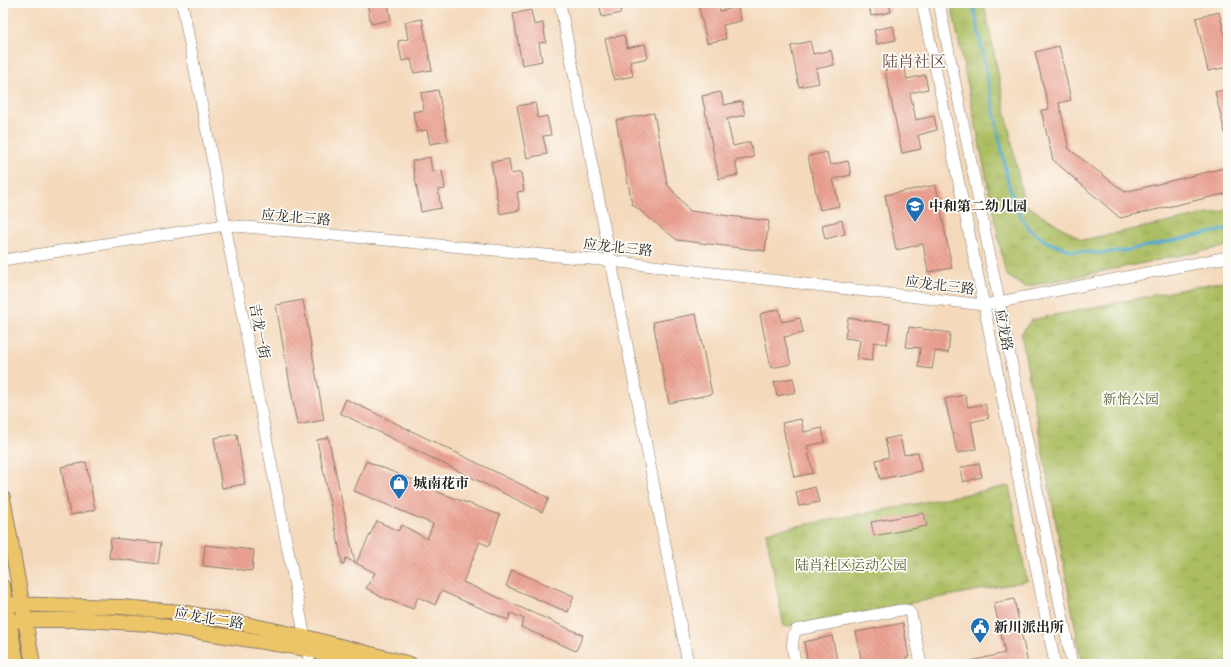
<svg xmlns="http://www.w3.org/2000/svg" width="1231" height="667" viewBox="0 0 1231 667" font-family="Alegreya,'Noto Serif SC',serif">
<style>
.park{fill:url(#park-tufts);stroke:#646c3e}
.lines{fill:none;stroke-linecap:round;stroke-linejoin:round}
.stream{stroke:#50a9ce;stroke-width:3}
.building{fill:url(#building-back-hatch)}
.minor-casing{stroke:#887a6c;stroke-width:12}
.major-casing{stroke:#887a6c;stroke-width:16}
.minor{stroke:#fff;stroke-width:11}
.major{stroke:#ecc569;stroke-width:14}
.labels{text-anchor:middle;stroke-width:3.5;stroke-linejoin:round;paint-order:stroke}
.poi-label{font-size:14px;font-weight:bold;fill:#1c1c1c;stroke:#fdfcf7;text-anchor:start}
.street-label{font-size:14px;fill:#1c1c1c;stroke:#fdfcf7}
.park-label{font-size:14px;fill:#555c37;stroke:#fdfcf7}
.quarter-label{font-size:16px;fill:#654b45;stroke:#fdfcf7}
</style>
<defs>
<pattern id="park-tufts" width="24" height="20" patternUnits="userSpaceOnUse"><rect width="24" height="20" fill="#abbd60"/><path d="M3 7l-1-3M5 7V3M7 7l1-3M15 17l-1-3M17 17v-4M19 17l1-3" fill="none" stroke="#93a253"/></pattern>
<pattern id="building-back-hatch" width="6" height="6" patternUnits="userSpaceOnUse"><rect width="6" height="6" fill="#eca292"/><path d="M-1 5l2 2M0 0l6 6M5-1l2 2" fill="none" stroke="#ca8b7d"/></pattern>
</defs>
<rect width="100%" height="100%" fill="#fdfcf7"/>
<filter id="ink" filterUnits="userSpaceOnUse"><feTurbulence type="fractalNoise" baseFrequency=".025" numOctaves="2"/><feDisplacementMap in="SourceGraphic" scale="8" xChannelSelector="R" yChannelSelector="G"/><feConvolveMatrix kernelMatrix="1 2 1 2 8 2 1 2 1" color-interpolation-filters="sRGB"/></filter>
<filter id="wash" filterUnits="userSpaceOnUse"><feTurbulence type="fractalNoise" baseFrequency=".012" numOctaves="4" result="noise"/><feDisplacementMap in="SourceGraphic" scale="16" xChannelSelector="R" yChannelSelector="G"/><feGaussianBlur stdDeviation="0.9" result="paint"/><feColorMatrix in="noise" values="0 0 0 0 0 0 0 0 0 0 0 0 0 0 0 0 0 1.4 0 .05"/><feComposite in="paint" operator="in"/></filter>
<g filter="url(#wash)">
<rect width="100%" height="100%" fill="#f4d9bb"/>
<path class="park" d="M951,3h33l40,201 58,36 146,-30v36l-203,41 -19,-12z
M1228,280v384h-146l-61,-330 10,-14z
M1009,486l18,95 -243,46 -18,-95z"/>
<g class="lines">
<path class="stream" d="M973,3l35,180 10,28 11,18 18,13 25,9 26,2 26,-2 104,-22"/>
</g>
<g id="blocks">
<path class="building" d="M367,3h21l3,17 -20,4z
M599,3h20l2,10 -19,4z
M698,3h21l1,8 18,-4 3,14 -18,4 3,14 -19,4z
M869,3h20l2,9 -20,4z
M531,10l3,15 9,-2 3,19 -7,1 3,18 -20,4 -9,-51z
M1219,12l9,38v17l-20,4 -12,-53z
M422,19l10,51 -18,3 -3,-14 -9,2 -4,-20 10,-2 -3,-17z
M893,26l3,14 -19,4 -3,-14z
M624,35l3,13 18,-4 3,14 -18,4 3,14 -19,4 -9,-41z
M810,41l3,13 18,-4 3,15 -18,4 3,14 -20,4 -8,-41z
M1059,46l12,54 -12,3 10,46 56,43 103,-25v26l-108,25 -67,-58 -12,-50 8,-1 -14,-57z
M904,66l3,13 18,-4 3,14 -18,4 6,27 18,-4 3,14 -19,5 3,14 -19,4 -17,-83z
M1228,89v44h-3l-10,-41z
M438,90l10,51 -18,3 -3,-14 -10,2 -4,-20 11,-2 -3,-17z
M721,92l3,13 18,-4 3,14 -18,4 6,27 17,-4 4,15 -19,4 3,14 -19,4 -17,-83z
M535,103l3,15 9,-2 4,19 -8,1 4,18 -20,4 -10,-52z
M654,113l13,71 23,27 79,10 -4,30 -88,-11 -45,-36 -16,-84z
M827,152l3,13 18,-4 3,14 -18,4 6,27 -19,4 -12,-54z
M430,157l2,15 10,-2 3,19 -7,1 3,18 -20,4 -9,-51z
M509,159l2,15 10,-2 3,19 -7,1 3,18 -20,4 -9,-52z
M936,185l16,83 -24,4 -5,-28 -27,6 -11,-55z
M842,220l3,14 -20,5 -3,-14z
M303,300l21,120 -27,5 -21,-120z
M779,309l3,13 18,-4 3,15 -19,4 7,27 -20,4 -11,-54z
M696,314l16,80 -43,9 -16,-81z
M848,318l42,6 -3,20 -13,-2 -2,19 -15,-2 3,-19 -15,-2z
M909,327l41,6 -2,20 -13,-2 -3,18 -14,-2 2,-19 -14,-1z
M793,378l3,14 -19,4 -3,-14z
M965,395l3,12 17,-3 4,14 -18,4 5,27 -19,4 -12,-54z
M346,399l203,99 -7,14 -202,-99z
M801,419l3,13 18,-4 3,14 -18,4 6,27 -19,4 -12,-54z
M237,434l8,50 -23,4 -8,-50z
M328,436l27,127 -9,-5 -3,8 -26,-126 10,-2z
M900,436l4,19 14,-3 3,19 -41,8 -4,-19 13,-3 -4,-18z
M366,461l72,29v2l62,23 -11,31 -9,-4 -17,40 120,53 -7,16 -55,-24 3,-8 -13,-6 -3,7 -67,-29 -6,14 -17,-8 -5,12 -32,-12 -15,-9 9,-15 -19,-10 21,-42 21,10 4,-6 25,14 6,-15 -79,-33z
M86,462l9,48 -25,5 -9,-48z
M979,463l3,14 -19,5 -3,-14z
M815,487l4,15 -20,4 -3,-14z
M924,513l3,13 -53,10 -3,-14z
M111,538l50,5 -3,21 -49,-6z
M205,545l49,5 -2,21 -49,-5z
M512,570l62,26 -6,16 -62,-26z
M1014,599l14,65h-57v-3l34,-8 -11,-50z
M903,623l6,34h-3l1,7h-45l-6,-32z
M832,636l6,28h-30l-4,-22z"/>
</g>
</g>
<g filter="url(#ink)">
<use href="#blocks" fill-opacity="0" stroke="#887a6c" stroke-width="1"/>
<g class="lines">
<defs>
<path id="minor" d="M182,3l128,661
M560,3l51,258 77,403
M922,3l67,327 66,334
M939,3l133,661
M3,260l222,-35 386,36 373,44 244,-48
M3,664l14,-1
M796,664c-3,-12 -6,-22 0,-34l105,-20h6l4,4 10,50"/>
<path id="major" d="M3,498l30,166
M3,587l14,77
M3,604l119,3 58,5 56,10 69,15 105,27
M3,621l22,-1h59l66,4 157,25 52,15"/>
</defs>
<use href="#minor" class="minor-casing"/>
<use href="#major" class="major-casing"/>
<use href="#minor" class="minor"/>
<use href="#major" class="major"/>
</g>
</g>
<defs>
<symbol id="school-pin" viewBox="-11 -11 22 30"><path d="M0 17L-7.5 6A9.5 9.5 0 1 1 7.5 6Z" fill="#1f6fb2" stroke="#fdfcf7"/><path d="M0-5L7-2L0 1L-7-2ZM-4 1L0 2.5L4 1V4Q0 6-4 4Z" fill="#fff"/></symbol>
<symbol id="shop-pin" viewBox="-11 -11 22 30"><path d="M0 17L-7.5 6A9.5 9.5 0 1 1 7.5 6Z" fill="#1f6fb2" stroke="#fdfcf7"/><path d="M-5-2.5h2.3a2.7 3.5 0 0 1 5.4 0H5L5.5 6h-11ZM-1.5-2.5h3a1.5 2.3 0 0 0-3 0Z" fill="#fff"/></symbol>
<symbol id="civic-pin" viewBox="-11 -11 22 30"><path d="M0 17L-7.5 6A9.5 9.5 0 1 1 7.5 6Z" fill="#1f6fb2" stroke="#fdfcf7"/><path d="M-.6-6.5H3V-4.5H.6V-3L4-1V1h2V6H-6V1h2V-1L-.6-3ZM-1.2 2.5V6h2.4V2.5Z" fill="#fff"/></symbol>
</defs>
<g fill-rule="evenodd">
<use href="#school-pin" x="904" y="195" width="22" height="30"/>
<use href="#shop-pin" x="388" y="472" width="22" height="30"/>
<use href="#civic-pin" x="969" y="616" width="22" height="30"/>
</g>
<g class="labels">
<g class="poi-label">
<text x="929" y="211">中和第二幼儿园</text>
<text x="413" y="488">城南花市</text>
<text x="994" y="632">新川派出所</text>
</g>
<g class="street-label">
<text transform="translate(296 217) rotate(5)" y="5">应龙北三路</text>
<text transform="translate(618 247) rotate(6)" y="5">应龙北三路</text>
<text transform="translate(940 285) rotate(7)" y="5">应龙北三路</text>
<text transform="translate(1004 330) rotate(79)" y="5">应龙路</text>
<text transform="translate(260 331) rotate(79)" y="5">吉龙一街</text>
<text transform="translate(209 618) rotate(9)" y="5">应龙北二路</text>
</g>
<g class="park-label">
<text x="1131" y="404">新怡公园</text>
<text x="851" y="570">陆肖社区运动公园</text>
</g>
<g class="quarter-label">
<text x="914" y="67">陆肖社区</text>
</g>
</g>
<rect width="1231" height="667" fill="none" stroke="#fdfcf7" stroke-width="16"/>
</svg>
